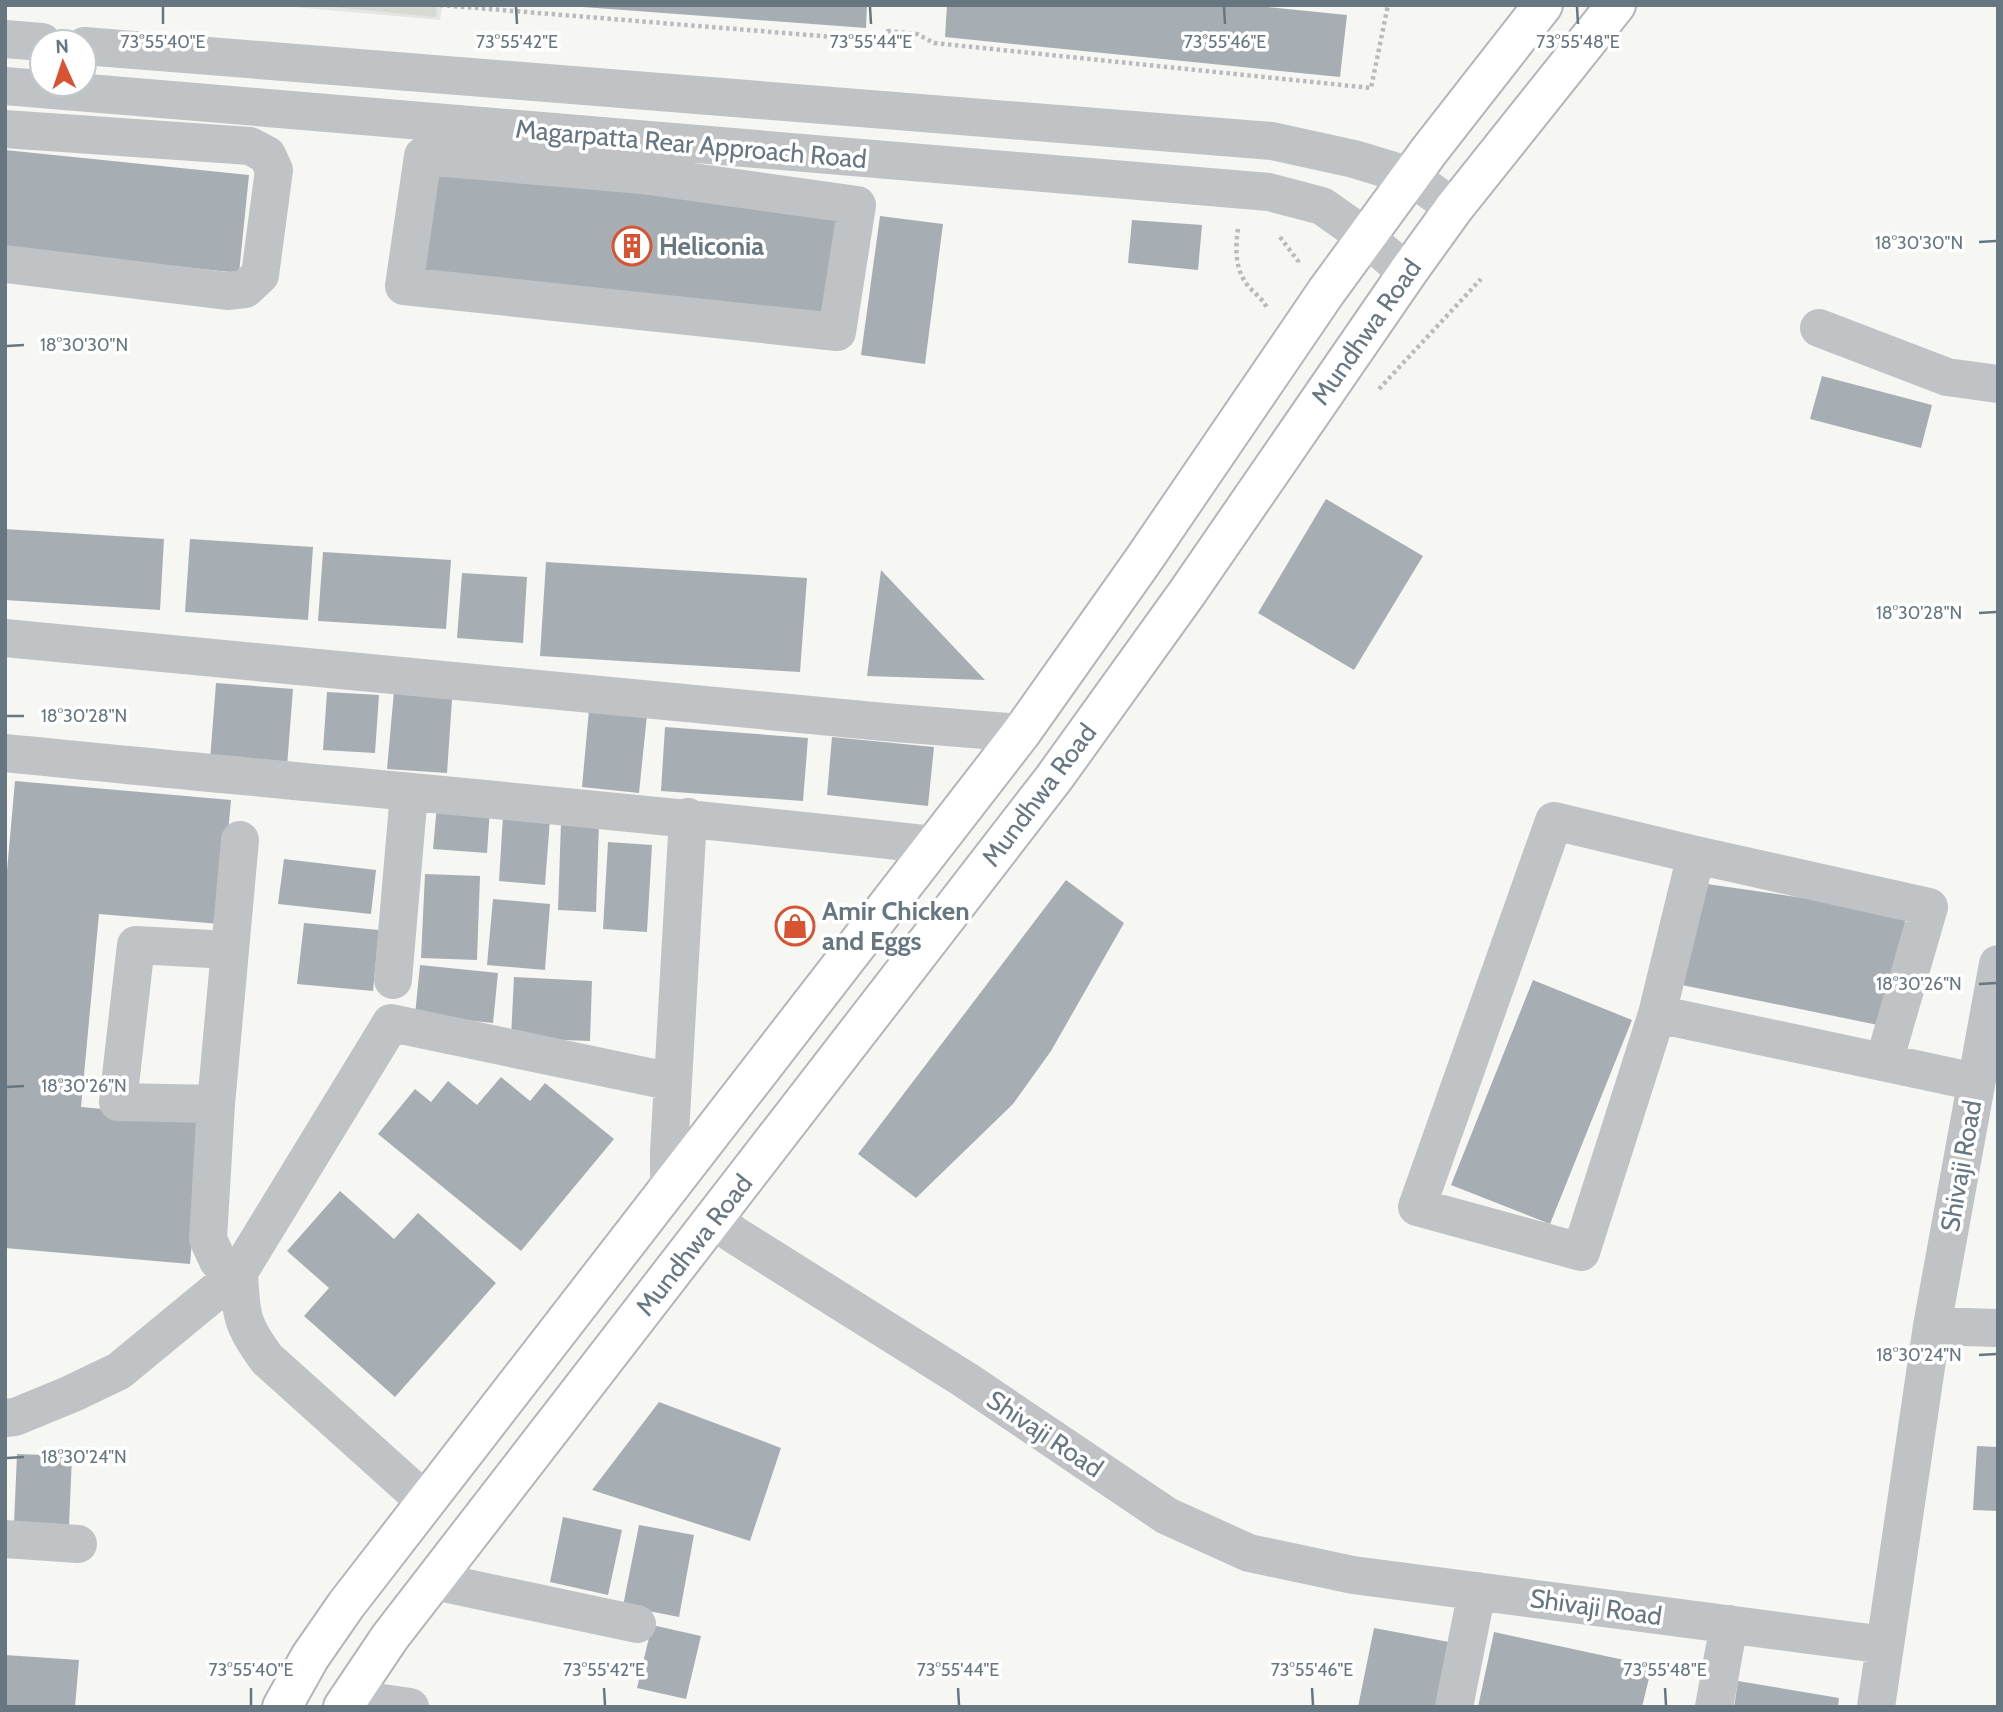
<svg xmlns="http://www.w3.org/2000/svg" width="2003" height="1712" viewBox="0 0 2003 1712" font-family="Cabin,sans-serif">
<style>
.built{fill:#e4e5e4}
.green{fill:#d6dbd2}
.building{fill:#a7aeb3}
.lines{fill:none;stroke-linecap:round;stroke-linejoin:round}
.highway-casing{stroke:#b2b6b9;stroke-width:42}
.path{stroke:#b9bcbe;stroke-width:4.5;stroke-dasharray:3.5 3.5;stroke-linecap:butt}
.minor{stroke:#bfc3c6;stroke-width:38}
.highway{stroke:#fff;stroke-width:38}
.ticks{fill:none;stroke:#677782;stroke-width:2.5}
.labels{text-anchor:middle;stroke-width:7;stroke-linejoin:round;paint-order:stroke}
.street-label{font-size:26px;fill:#677782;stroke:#fff}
.poi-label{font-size:26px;font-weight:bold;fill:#677782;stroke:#fff;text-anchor:start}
.ticks-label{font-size:18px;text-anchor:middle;fill:#677782;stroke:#fff;stroke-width:7;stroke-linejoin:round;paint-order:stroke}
</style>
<rect width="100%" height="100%" fill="#f6f6f3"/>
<path class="built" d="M272,5h170l-2,15z"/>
<path class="green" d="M313,5h124l-1,12z"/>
<path class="building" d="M583,5h284l-1,23 -283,-21z
M947,5h301l99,10 -7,62 -395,-40z
M5,150l244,25 -10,98 -234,-25z
M439,160l409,50 -27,111 -403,-39z
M880,216l63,8 -18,140 -64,-9z
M1132,220l70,5 -4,45 -70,-7z
M1822,376l110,29 -11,43 -111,-29z
M1326,499l97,57 -69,114 -96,-57z
M5,529l159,10 -4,71 -155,-10z
M190,539l123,8 -5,73 -123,-8z
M323,552l128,8 -5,69 -128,-8z
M546,562l261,16 -7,94 -260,-16z
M881,570l104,110 -118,-4z
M462,573l65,4 -4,66 -66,-5z
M395,680l58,5 -6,88 -60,-4z
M216,683l77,6 -6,78 -77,-7z
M327,692l52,3 -4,58 -52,-3z
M589,710l58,5 -8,78 -57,-6z
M665,727l143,11 -5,63 -142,-10z
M832,737l102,10 -6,59 -101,-11z
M15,781l216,19 -11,124 -121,-10 -18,193 121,11 -12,146 -185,-16v-355z
M437,805l53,3 -3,45 -54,-4z
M503,816l47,3 -5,66 -46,-4z
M561,822l38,1 -3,89 -38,-2z
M608,842l44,3 -5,87 -44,-3z
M284,859l92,11 -5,44 -93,-10z
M425,874l55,2 -3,84 -56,-2z
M1066,880l58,43 -73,128 -38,53 -97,94 -58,-44z
M1700,883l207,30 -24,113 -206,-42z
M493,899l57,5 -5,66 -58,-5z
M304,923l75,7 -6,61 -76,-7z
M420,965l78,8 -5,50 -78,-8z
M514,977l78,4 -2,60 -79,-3z
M1533,980l99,40 -82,204 -99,-39z
M501,1077l29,24 15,-18 69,56 -93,112 -143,-117 37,-45 16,13 17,-21 29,24z
M340,1191l54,48 24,-26 78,70 -101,114 -91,-81 25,-28 -42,-37z
M659,1402l122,46 -31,93 -158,-51z
M1977,1446l21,1v64l-25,-1z
M17,1454l55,2 -3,70 -55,-2z
M563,1517l59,13 -14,65 -58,-13z
M639,1525l55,10 -15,82 -56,-11z
M652,1625l49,11 -15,63 -49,-11z
M1374,1628l75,14 -13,65h-78z
M1494,1632l158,34 -10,41h-164z
M5,1655l74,5 -4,47h-70z
M1738,1681l101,17 -1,9h-104z"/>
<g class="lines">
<defs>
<path id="highway" d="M282,1707l28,-50 36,-52 675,-872 121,-171 184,-270 103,-141 114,-146
M343,1707l47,-70 664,-859 133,-185 223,-324 44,-61 162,-203"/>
</defs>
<use href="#highway" class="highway-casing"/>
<path class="path" d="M440,5l443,36 5,-10 29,3 17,9 437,45 17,-83
M1238,229c-3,20 -3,42 11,58 7,8 14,12 18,21
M1280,237l18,24v3
M1379,389l102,-110"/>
<path class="minor" d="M5,39l37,3
M84,46l1188,95 82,18 56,17 44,32
M5,86l1264,106 53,14 44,31 41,36
M5,129l245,17 17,9 7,15 -14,105 -15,14 -18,2 -222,-27
M642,175l215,30 -20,127 -433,-46 19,-130 219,19 3,-35
M1819,328l128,49 51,7
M5,638l879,84 137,11
M5,753c310,31 620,57 929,92
M393,980l16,-187
M1657,1014l39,-159
M1884,1062l45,-155 -233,-52 -142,-34 -137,386 164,45 76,-238 319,68
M216,1104l-98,-2 18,-157 93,5
M669,1187v-35l19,-335
M714,1218l19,16 234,147 200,135 82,37 104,22 532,70
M239,1272l-21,-11 -10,-22 8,-135 24,-264
M239,1272c2,43 2,52 28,87l159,143
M1932,1326l66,2
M5,1418l10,-1 56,-23 48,-23 120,-99 152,-249 282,59
M5,1539l73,5
M434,1581l203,43
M348,1698l62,9
M1454,1707l23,-116
M1714,1707l15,-83
M1876,1707l56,-381 66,-362"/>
<use href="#highway" class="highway"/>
</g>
<path class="ticks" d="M163,7v17M516,7l1,17M870,7l1,17M1224,7l1,17M1577,7l1,17M1979,242l17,-1M7,346l17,-1M1979,613l17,-1M7,716h17M1979,984l17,-1M7,1087l17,-1M1979,1355l17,-1M7,1458l17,-1M251,1688v17M604,1688l1,17M958,1688l1,17M1312,1688l1,17M1665,1688l1,17"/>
<defs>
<symbol id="building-ring" viewBox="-11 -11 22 22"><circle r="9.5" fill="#fff" stroke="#d75332" stroke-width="1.5"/><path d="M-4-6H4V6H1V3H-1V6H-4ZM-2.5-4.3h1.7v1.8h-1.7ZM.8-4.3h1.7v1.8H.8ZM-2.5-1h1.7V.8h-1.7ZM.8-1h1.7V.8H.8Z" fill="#d75332"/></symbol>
<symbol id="shop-ring" viewBox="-11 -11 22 22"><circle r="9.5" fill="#fff" stroke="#d75332" stroke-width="1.5"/><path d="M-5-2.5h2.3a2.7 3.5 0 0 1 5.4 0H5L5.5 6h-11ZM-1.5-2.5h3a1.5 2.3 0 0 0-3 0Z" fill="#d75332"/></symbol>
</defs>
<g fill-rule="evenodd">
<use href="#building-ring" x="610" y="224" width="44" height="44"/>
<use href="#shop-ring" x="773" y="904" width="44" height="44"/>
</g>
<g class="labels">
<g class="street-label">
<text transform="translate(691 144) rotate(5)" y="9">Magarpatta Rear Approach Road</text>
<text transform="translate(1366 332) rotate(-55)" y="9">Mundhwa Road</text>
<text transform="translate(1039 795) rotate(-53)" y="9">Mundhwa Road</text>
<text transform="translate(1961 1166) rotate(-80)" y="9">Shivaji Road</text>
<text transform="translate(694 1245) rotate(-52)" y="9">Mundhwa Road</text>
<text transform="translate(1045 1434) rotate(34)" y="9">Shivaji Road</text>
<text transform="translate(1596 1607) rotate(8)" y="9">Shivaji Road</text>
</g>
<g class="poi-label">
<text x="659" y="255">Heliconia</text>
<text x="822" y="920">Amir Chicken<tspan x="822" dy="30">and Eggs</tspan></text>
</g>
</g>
<g class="ticks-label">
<text x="163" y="48">73°55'40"E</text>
<text x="517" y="48">73°55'42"E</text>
<text x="871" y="48">73°55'44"E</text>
<text x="1225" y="48">73°55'46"E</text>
<text x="1578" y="48">73°55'48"E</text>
<text x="1919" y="249">18°30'30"N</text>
<text x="84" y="351">18°30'30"N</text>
<text x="1919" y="619">18°30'28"N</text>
<text x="84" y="722">18°30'28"N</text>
<text x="1919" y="990">18°30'26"N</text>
<text x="84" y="1092">18°30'26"N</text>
<text x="1919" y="1361">18°30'24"N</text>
<text x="84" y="1463">18°30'24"N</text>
<text x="251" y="1676">73°55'40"E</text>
<text x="604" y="1676">73°55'42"E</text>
<text x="958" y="1676">73°55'44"E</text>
<text x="1312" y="1676">73°55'46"E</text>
<text x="1665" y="1676">73°55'48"E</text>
</g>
<rect width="2003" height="1712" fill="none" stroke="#677782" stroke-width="14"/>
<g transform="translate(63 63) rotate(357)"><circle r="33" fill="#ffffff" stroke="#c2c9cd" stroke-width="2"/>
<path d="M0-5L12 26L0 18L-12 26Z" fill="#d75332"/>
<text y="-10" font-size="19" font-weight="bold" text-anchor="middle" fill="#677782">N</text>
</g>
</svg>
